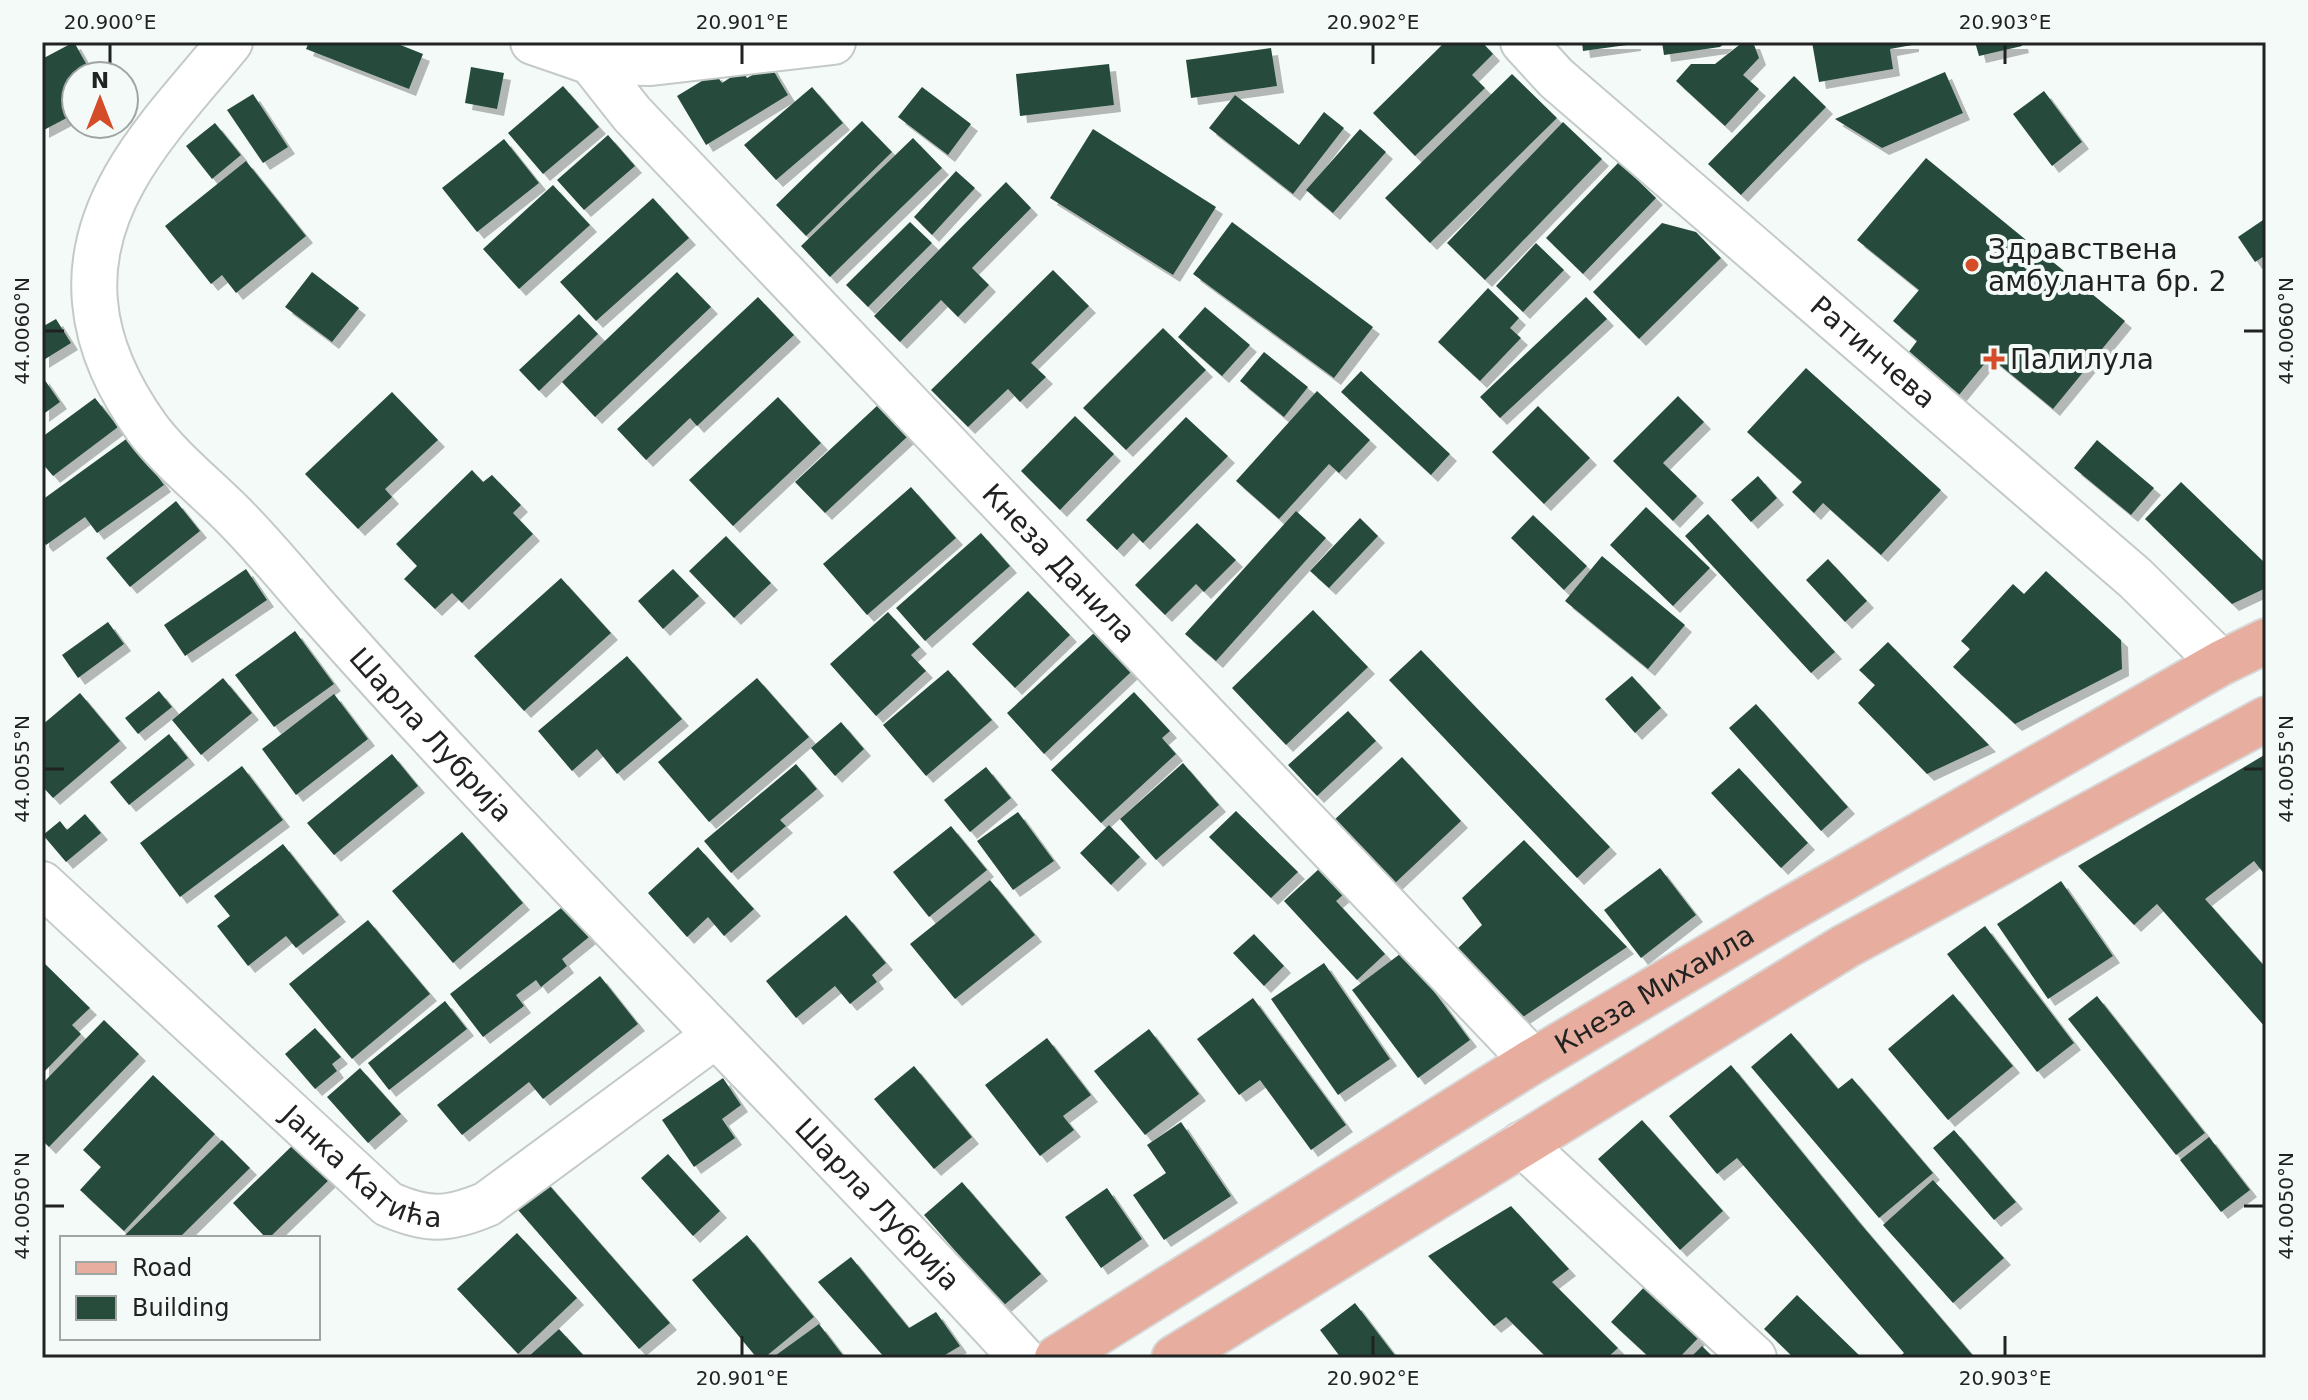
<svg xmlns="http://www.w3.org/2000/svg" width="2308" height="1400" viewBox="0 0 2308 1400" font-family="'DejaVu Sans',sans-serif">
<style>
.building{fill:#284c3c;filter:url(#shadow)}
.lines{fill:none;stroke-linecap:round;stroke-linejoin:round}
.minor-casing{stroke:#c4cac7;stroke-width:48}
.major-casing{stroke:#d7d7d7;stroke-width:48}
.minor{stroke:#fff;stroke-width:44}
.major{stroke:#e7ad9e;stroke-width:44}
.ticks{fill:none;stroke:#212322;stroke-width:3}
.poi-dot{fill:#d54c28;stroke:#f4faf7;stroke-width:3}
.labels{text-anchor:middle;stroke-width:8;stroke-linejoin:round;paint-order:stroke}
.poi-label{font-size:28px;fill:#212322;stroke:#f4faf7;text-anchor:start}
.street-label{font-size:28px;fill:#212322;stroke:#f4faf7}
.neatline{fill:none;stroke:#212322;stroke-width:3}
.ticks-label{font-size:20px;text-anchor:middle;fill:#212322}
</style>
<defs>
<filter id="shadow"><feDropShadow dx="7" dy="7" stdDeviation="0" flood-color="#0004"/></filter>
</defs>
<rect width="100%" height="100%" fill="#f4faf7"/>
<path class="building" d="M74,42l19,34h-17v37l-34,18v-72z
M309,42h84l30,12 -14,35 -103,-40z
M1445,42h37l11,12 -21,21 13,13 -70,68 -42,-43z
M1582,42h52v2l-51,7z
M1662,42h64l-6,5 -56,8z
M1743,42h10l6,16 -16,17 16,14 -34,37 -49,-45 15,-17h24z
M1812,42h100v3l-22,4 3,20 -74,13z
M1975,42h46l1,4 -43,10z
M1271,48l6,38 -86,12 -5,-38z
M1109,64l5,41 -94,11 -4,-42z
M770,65l18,30 -82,50 -29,-49 38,-23 7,10 20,-13 5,8z
M471,67l33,6 -7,36 -32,-6z
M1945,72l18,41 -81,35 -47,-29z
M1512,74l45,44 -127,125 -45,-45z
M1794,76l32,31 -85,88 -33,-31z
M563,86l36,41 -56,47 -35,-41z
M812,87l31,36 -67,57 -32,-35z
M922,87l49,37 -23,31 -50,-38z
M2044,91l38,51 -30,24 -39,-52z
M253,94l35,53 -25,16 -36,-53z
M1235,95l64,50 25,-33 20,16 -51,66 -84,-66z
M862,121l30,31 -86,84 -30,-31z
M1563,122l39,37 -117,121 -38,-37z
M215,123l26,32 -29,24 -26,-33z
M1093,129l123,78 -43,68 -123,-77z
M1360,129l26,23 -53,61 -27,-23z
M608,135l27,31 -51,44 -27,-30z
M913,138l29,30 -112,109 -29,-31z
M504,139l35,44 -62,49 -35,-44z
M1926,158l199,163 -72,88 -63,-52 -31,38 -51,-42 9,-12 -24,-20 26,-31 -62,-50z
M246,161l60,75 -70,57 -14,-18 -11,9 -46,-58z
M1619,162l37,36 -73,76 -37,-36z
M956,171l19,17 -43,47 -18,-18z
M1006,182l25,26 -59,60 17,17 -31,32 -17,-17 -41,42 -26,-26z
M553,185l37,40 -71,64 -36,-40z
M653,198l36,40 -93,83 -36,-39z
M2266,218v37l-11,7 -17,-25z
M910,222l22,21 -64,64 -22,-22z
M1232,222l141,105 -39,51 -141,-104z
M1662,223l34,9 25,26 -82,81 -46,-47z
M1536,243l28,27 -41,42 -27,-26z
M1053,270l36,36 -58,57 15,14 -26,25 -12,-13 -40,38 -37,-37z
M312,272l47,36 -27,34 -47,-35z
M677,272l34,35 -116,110 -33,-35z
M1488,288l31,30 -9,10 11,10 -41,43 -42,-39z
M758,297l36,38 -97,91 -7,-8 -44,42 -29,-31z
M1586,297l21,22 -107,99 -20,-21z
M1205,307l45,38 -28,31 -44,-39z
M579,314l19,20 -59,57 -20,-21z
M56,319l15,24 -29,18v-34z
M1163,328l43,42 -80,80 -43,-42z
M1264,352l44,35 -24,30 -44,-36z
M1806,368l135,122 -60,65 -58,-52 -9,10 -22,-21 10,-10 -55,-50z
M1361,371l89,83 -19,21 -90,-83z
M42,376l18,26 -18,13z
M1317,391l53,49 -31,33 -10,-9 -50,55 -43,-38z
M392,392l46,48 -53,49 7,8 -34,32 -53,-55z
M1678,396l26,26 -41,41 34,33 -24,25 -60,-60z
M778,397l43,46 -88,83 -44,-46z
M95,398l23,29 -65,49 -11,-13v-26z
M878,405l29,32 -82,76 -30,-31z
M1538,406l52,52 -46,46 -52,-52z
M1075,416l39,38 -54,56 -39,-39z
M1186,417l42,39 -85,87 -10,-10 -16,17 -31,-30z
M129,437l35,48 -67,48 -12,-16 -39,28 -4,-5v-40z
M2097,440l57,48 -23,27 -57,-47z
M472,470l11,12 9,-7 29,30 -8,8 20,21 -71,69 -10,-10 -17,16 -31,-30 13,-13 -21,-22z
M1758,476l19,22 -26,24 -20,-22z
M2181,482l85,82v24l-34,16 -87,-85z
M911,487l45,51 -89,77 -44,-51z
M176,501l24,30 -70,56 -24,-29z
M1646,507l64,61 -37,38 -63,-61z
M1296,511l30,27 -110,123 -31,-27z
M1708,514l127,138 -24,21 -126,-137z
M1533,515l54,51 -23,24 -53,-52z
M1360,518l18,18 -49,52 -19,-17z
M1197,523l39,37 -32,32 -8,-8 -31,31 -30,-30z
M981,533l29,33 -85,75 -29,-33z
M726,536l45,47 -37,35 -45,-47z
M1602,556l83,69 -37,44 -83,-68z
M1828,559l39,42 -22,21 -39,-42z
M246,569l21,31 -82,56 -21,-31z
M673,569l26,27 -36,33 -25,-28z
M2046,571l75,69 1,29 -107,55 -62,-57 17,-18 -9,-8 52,-57 11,10z
M561,578l50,55 -87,78 -50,-55z
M1028,591l42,44 -55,53 -43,-44z
M1313,610l55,57 -82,78 -54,-57z
M888,612l32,35 -9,8 15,16 -50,45 -46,-52z
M108,622l16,22 -46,34 -16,-23z
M295,631l39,53 -60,43 -39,-52z
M1094,633l37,39 -87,82 -37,-41z
M1888,642l101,103 -62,29 -69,-71 17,-18 -16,-15z
M1421,650l189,197 -33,31 -188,-198z
M627,656l55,63 -65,55 -20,-25 -25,22 -34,-40z
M948,670l44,50 -66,56 -43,-51z
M1632,676l29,32 -26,25 -30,-34z
M223,678l29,35 -51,42 -29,-35z
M757,678l52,59 -100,85 -51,-60z
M159,691l13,16 -34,27 -13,-16z
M1134,692l36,39 -8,7 14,16 -75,69 -50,-53z
M80,693l40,48 -67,57 -11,-12v-61z
M334,694l34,45 -72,56 -34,-46z
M1756,704l92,103 -27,24 -92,-103z
M1348,711l28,30 -59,55 -29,-31z
M841,722l23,27 -29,27 -24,-28z
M169,734l19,24 -59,47 -19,-23z
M392,754l26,32 -84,69 -27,-32z
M2266,754v122l-12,-15 -49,38 61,69v60l-109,-124 -23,21 -56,-59z
M1402,757l59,64 -68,64 -60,-64z
M1183,763l36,42 -63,55 -36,-41z
M796,764l21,25 -37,31 6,6 -55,47 -27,-32z
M242,766l41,54 -103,77 -40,-54z
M986,767l25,31 -41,34 -26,-32z
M1739,768l69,75 -27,25 -70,-75z
M1236,811l62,61 -27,26 -62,-61z
M1018,812l36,49 -41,29 -36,-49z
M85,814l16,19 -35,29 -23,-27 17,-14 7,9z
M1109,825l31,32 -29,28 -31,-32z
M951,826l36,44 -58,47 -36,-45z
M462,832l61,71 -70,60 -61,-72z
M1524,840l103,107 -110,74 -63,-69 28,-27 -20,-27z
M283,844l56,71 -43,33 -10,-12 -38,30 -31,-40 13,-10 -16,-20z
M698,847l56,62 -30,27 -16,-19 -21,20 -39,-44z
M1320,868l24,26 -8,7 49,53 -28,26 -73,-79z
M1660,868l36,47 -55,43 -37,-48z
M990,880l45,55 -80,64 -45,-55z
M2061,881l52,75 -65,43 -51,-75z
M565,905l24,32 -27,22 5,7 -26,21 -5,-7 -20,15 8,11 -41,31 -33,-43z
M846,915l40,48 -14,12 5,7 -27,22 -15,-18 -39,32 -30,-37z
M368,920l62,74 -78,65 -63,-75z
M1985,926l89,117 -37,29 -90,-118z
M1254,934l30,32 -20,20 -31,-33z
M1404,951l66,89 -52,38 -66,-88z
M42,961l48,47 -18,17 9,9 -39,40z
M1324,963l66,96 -52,36 -67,-96z
M600,976l38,48 -95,75 -14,-17 -67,53 -25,-30z
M1953,994l60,72 -65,54 -60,-71z
M2097,996l108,137 -29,22 -108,-136z
M1253,998l93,127 -35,25 -51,-70 -21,15 -42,-56z
M445,1001l22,28 -78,61 -21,-27z
M104,1020l35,34 -90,93 -7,-7v-56z
M315,1028l26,29 -9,7 5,7 -22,18 -30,-35z
M1149,1029l50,65 -54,41 -51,-64z
M1791,1033l47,56 14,-11 81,95 -54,45 -128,-151z
M1047,1038l44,57 -28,21 11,14 -34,26 -55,-71z
M1731,1065l128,157 116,136h-77l6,-5 -167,-195 -20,16 -48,-58z
M914,1066l58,71 -38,32 -60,-70z
M360,1068l41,46 -33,29 -41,-46z
M153,1075l62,59 -91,97 -44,-41 21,-23 -18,-17z
M723,1078l18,27 -19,14 13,19 -41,29 -32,-47z
M1642,1120l81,91 -43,39 -82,-91z
M1181,1122l50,74 -67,44 -31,-45 33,-22 -19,-28z
M1954,1130l62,72 -22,18 -61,-72z
M2209,1137l41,53 -29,22 -41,-52z
M222,1140l28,28 -71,70h-57z
M294,1144l35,36 -60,58h-3l-33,-35z
M668,1154l52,57 -27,25 -52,-58z
M542,1177l128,146 -31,26 -127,-146z
M1933,1180l71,78 -51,45 -70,-78z
M962,1182l79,92 -38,32 -79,-91z
M1107,1188l35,51 -41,29 -36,-51z
M1511,1206l58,63 -17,13 66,66 -11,10h-60l-41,-41 -12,9 -66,-70z
M517,1233l60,65 -59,56 -61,-65z
M747,1235l67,82 -50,41h-7l-65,-78z
M851,1257l58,71 27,-16 24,34 -20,12h-55l-67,-76z
M1648,1283l54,51 -23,24h-29l-39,-36z
M1797,1295l65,63h-68l-30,-29z
M1355,1303l42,55h-56l-21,-28z
M819,1324l26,34h-73z
M559,1329l27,29h-59z
M1702,1346l12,12h-24z"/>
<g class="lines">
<defs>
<g id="minor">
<path id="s1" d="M230,42c-62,76 -145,154 -135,260 4,47 25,88 52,126 23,31 57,58 85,86 32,32 61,68 92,103 225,254 469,491 698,741"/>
<path d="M533,42l58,20 60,1 182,-21"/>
<path id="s2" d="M1523,42l33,36 579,500 86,85"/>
<path id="s3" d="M591,62l41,52 901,947"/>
<path id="s4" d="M42,884l346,320c39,17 59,17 99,0l229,-169"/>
<path d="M1522,1144l232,214"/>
</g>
<g id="major">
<path id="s5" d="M1057,1358l476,-297 248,-147 440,-251 45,-22"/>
<path d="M1174,1358l672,-412 420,-227"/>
</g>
</defs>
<use href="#minor" class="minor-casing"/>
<use href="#major" class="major-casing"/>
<use href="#minor" class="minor"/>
<use href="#major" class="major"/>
</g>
<path class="ticks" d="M110,44v20M742,44v20M1373,44v20M2005,44v20M44,331h20M2244,331h20M44,769h20M2244,769h20M44,1206h20M2244,1206h20M742,1336v20M1373,1336v20M2005,1336v20"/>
<g class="poi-dot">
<circle cx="1972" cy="265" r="8"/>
<path d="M1990 347h8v8h8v8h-8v8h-8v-8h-8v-8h8z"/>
</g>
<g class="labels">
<g class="poi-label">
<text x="1988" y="259">Здравствена<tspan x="1988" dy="32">амбуланта бр. 2</tspan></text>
<text x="2010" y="369">Палилула</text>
</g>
<g class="street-label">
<text dy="10" stroke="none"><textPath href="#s2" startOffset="468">Ратинчева</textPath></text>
<text dy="10" stroke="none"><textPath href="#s3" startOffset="686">Кнеза Данила</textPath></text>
<text dy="10" stroke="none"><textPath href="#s1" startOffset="858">Шарла Лубрија</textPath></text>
<text dy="10" stroke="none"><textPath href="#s5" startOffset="702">Кнеза Михаила</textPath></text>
<text dy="10" stroke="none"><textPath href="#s4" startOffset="430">Јанка Катића</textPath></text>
<text dy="10" stroke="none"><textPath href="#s1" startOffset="1506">Шарла Лубрија</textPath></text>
</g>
</g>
<rect width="2308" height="1400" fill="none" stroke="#f4faf7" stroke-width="88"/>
<rect x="60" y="1236" width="260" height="104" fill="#f4faf7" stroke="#a0a4a2" stroke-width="2"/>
<rect x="76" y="1262" width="40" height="12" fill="#e7ad9e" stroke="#a0a4a2" stroke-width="2"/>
<text x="132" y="1276" font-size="24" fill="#212322">Road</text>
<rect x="76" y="1296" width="40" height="24" fill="#284c3c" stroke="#a0a4a2" stroke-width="2"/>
<text x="132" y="1316" font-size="24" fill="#212322">Building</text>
<g transform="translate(100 100)"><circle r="38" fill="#f4faf7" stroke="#a0a4a2" stroke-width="2"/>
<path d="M0-6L14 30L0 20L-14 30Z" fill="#d54c28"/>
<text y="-12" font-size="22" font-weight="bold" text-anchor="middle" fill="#212322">N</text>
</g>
<rect x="44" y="44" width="2220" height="1312" class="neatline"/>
<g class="ticks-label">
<text x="110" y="29">20.900°E</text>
<text x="742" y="29">20.901°E</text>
<text x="1373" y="29">20.902°E</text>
<text x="2005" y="29">20.903°E</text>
<text transform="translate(22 331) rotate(-90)" y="7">44.0060°N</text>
<text transform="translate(2286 331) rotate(-90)" y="7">44.0060°N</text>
<text transform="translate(22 769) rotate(-90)" y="7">44.0055°N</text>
<text transform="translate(2286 769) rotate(-90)" y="7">44.0055°N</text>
<text transform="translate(22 1206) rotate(-90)" y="7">44.0050°N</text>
<text transform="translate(2286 1206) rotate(-90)" y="7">44.0050°N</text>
<text x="742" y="1385">20.901°E</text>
<text x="1373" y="1385">20.902°E</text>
<text x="2005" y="1385">20.903°E</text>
</g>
</svg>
